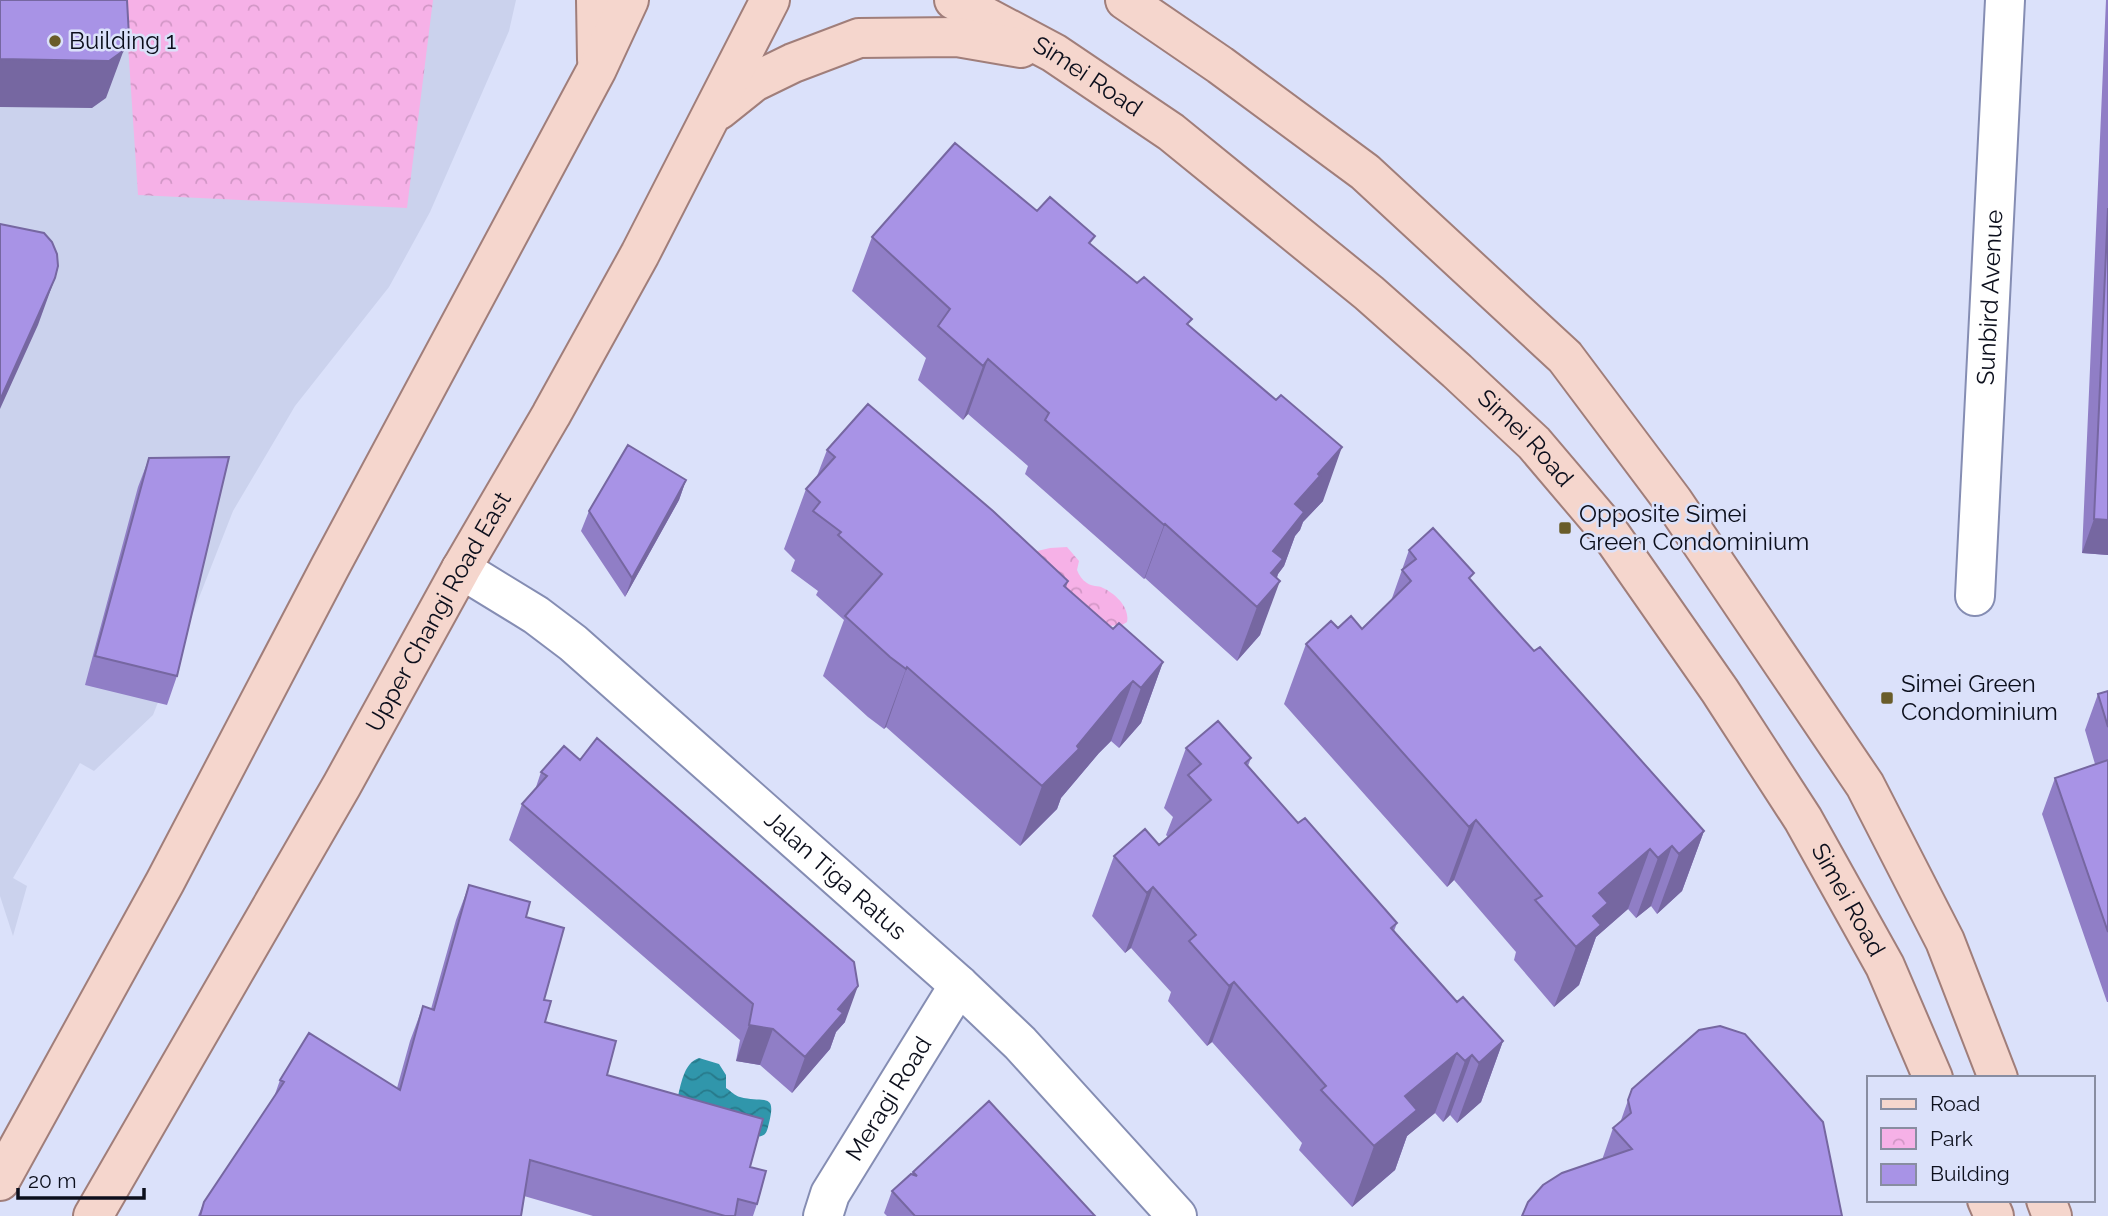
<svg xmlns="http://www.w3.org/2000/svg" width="2108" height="1216" viewBox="0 0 2108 1216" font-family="Raleway,sans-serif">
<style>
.built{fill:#cbd2ed}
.park{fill:url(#park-crowns)}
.water{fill:url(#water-waves)}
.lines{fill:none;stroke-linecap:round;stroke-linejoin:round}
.minor-casing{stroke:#858db3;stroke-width:42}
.major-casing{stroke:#a07e7a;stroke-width:42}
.minor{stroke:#fff;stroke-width:38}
.major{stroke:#f5d6cd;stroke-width:38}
.wall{fill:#907ec6}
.shaded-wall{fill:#7667a1}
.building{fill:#a893e6;stroke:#7667a1;stroke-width:2}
.poi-dot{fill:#695c29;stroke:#dbe1fa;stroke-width:2.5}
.labels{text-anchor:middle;stroke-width:5;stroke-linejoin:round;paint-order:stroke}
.poi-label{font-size:24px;fill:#0c0f1c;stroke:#dbe1fa;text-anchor:start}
.street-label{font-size:24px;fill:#0c0f1c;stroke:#dbe1fa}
</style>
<defs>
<pattern id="park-crowns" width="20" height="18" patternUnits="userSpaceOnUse" patternTransform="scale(1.75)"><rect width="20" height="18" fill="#f6b1e7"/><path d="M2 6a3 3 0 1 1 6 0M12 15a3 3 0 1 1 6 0" fill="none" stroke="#d297c6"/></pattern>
<pattern id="water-waves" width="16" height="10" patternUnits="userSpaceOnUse" patternTransform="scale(1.75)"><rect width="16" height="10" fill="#3096ab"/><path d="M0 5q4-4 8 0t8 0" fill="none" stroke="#27798a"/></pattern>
</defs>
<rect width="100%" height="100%" fill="#dbe1fa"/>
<path class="built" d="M0,0h516l-7,31 -79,181 -41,75 -94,119 -62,105 -80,204 -59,56 -14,-8 -67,115 14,8 -14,50 -13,-40z"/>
<path class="park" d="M125,0h308l-26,208 -269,-13z
M1067,547l12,14 -2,9c2,5 5,10 10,13 5,4 11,2 16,5 13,6 27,20 24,34l-5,3 -29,2 -60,-75 17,-4z"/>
<path class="water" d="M699,1058l20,6 7,11v13c5,3 9,8 14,9 24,7 38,-7 28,30 -2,8 -4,9 -12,10l-79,-37c4,-14 6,-37 22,-42z"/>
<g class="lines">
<defs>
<g id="minor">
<path id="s1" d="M461,569l75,46 37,28 386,342 61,58 157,173"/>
<path id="s2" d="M1975,596l30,-596"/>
<path id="s3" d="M823,1216l7,-22 129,-209"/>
</g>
<g id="major">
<path d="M596,0l1,60"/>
<path id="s4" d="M954,0l100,53 117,79 198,161 88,78 77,72 73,86 113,162 83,128 82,147 48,112"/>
<path d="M1125,0l95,65 145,107 200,185 108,144 192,284 80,156 53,137"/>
<path d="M719,110l35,-28 39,-19 66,-25 98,-1 64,11"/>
<path d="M0,1181l165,-299 165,-315 267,-498 32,-69"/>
<path d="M1987,1200l7,16"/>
<path d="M2046,1200l6,16"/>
<path id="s5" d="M93,1216l249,-431 119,-216 90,-154 89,-161 130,-254"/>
</g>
</defs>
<use href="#minor" class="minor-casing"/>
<use href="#major" class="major-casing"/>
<use href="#minor" class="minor"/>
<use href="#major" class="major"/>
</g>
<path class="wall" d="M2106,0h2v555l-26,-2z
M1037,211l55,34 97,81 134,175 -20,21 -3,8 -5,6 -11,30 -6,8 -1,4 -17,57 -23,26 -92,-83 -1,1 -119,-105 3,-8 -60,-52 -5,6 -45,-40 8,-22 -74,-67 20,-54z
M827,450l241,131 -2,7 47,41 50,33 -22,61 -22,25 -8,-7 -12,12 -38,45 -4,11 -37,37 -134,-119 -2,2 -16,-12 -45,-41 21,-56 -28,-25 2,-4 -27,-20 4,-11 -11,-11 22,-60 11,-13z
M149,458l28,218 -10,29 -82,-20 53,-198z
M686,480l-7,20 -54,97 -44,-66 8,-20z
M1409,550l62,31 63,70 170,180 -22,60 -25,23 -6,-8 -15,12 -8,-9 -32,28 -17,48 -25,22 -40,-47 2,-8 -62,-72 -7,7 -163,-183 22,-60 32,-16 24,1 29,-28z
M2108,691v311h-1l-65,-188 13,-36 40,-14 -10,-34 13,-36z
M1186,748l65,10 -3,8 50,57 99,100 -3,8 63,71 46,39 -22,61 -24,21 -7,-8 -7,7 -8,-9 -28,23 -12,34 -43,37 -53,-57 3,-7 -90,-101 -5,4 -39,-45 3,-9 -40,-44 -6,5 -33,-37 22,-60 45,-11 9,-8 -2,-2 7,-18 -9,-9z
M541,772l304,250 -9,10 -6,17 -38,44 -32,-28 -24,-4 4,-21 -231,-200 13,-36 13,-14z
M469,885l57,32 18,83 1,22 62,53 143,92 7,37 -4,12h-160l-69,-20 -3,20h-323l6,-14 70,-105 6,-17 117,8 13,-47 13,-35 8,3 25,-89z
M1632,1089l191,33 -221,38 11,-32 7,-5z
M913,1172l182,44h-208l-3,-3 8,-22 20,-17z"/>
<path class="shaded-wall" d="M129,36l-23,62 -14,10 -92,-1v-48z
M55,278l-17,47 -38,84v-9z
M988,359l-20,55 -5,6 20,-54z
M1342,447l-19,54 -20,21 -3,8 -5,6 -11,30 -6,8 -6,15 8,-8 -20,54 -23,26 20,-54 8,-18 -12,16 20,-54 22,-47 23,-30z
M686,480l-7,20 -54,97 7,-19z
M2094,519l14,1v35l-26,-2z
M1165,524l-20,54 -1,1 20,-54z
M1163,662l-22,61 -22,25 22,-60z
M907,667l-21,60 -2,2 22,-60z
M1133,681l-22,60 -12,12 -38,45 -4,11 -37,37 22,-60 79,-93z
M1476,820l-22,60 -7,7 22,-60z
M1704,831l-22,60 -25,23 22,-60z
M1672,846l-21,60 -15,12 22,-60z
M1650,849l-22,60 -32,28 -17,48 -25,22 22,-60 23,-54z
M1153,887l-22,61 -6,5 22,-60z
M1234,982l-22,60 -5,4 22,-60z
M858,986l-13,36 -9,10 -6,17 -38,44 13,-36 33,-48z
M749,1025l24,4 -13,36 -24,-4z
M1503,1041l-22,61 -24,21 22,-60z
M1457,1053l-22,60 -28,23 -12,34 -43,37 22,-61 31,-50z
M1472,1055l-22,60 -7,7 22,-61z"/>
<path class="building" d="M0,0h127l2,36 -6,15 -14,10 -109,-2z
M955,143l82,68 13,-14 45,39 -6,7 48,40 7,-6 48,42 -5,5 89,76 5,-5 61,52 -24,27 2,2 -25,28 9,8 -31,39 10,8 -12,14 9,8 -23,26 -92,-83 -1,1 -119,-105 4,-7 -61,-54 -5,7 -45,-40 12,-17 -78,-72z
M2108,208v312l-14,-1z
M0,224l44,9 8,9 5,12 1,12 -3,12 -55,122z
M868,404l125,107 75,70 -4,5 49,43 6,-6 44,39 -22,26 -8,-7 -12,12 -44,53 2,3 -37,37 -135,-119 -1,2 -16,-12 -45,-41 37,-42 -44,-39 3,-3 -28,-21 7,-9 -14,-13 29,-32 -8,-7z
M628,445l58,35 -54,98 -43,-67z
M229,457l-52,219 -82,-20 54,-198z
M1433,528l41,45 -5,5 28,32 37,41 6,-4 164,184 -25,23 -7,-8 -14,12 -8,-9 -51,44 9,10 -15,13 8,9 -25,22 -41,-47 7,-4 -66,-76 -7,7 -163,-183 25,-23 7,7 13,-12 11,13 49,-48 -9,-11 14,-11 -7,-9z
M2108,691v36l-10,-33z
M1218,721l33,37 -6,5 53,60 7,-5 92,105 -6,5 66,74 6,-5 40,44 -24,22 -7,-8 -7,6 -8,-8 -52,43 12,14 -43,36 -53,-56 5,-4 -92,-104 -5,4 -40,-45 7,-6 -43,-48 -6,6 -33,-37 31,-27 14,16 52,-45 -23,-25 13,-11 -15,-16z
M597,738l257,224 4,24 -20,23 5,4 -38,44 -32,-28 -24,-4 4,-21 -231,-200 25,-28 -6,-4 23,-26 16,14z
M2108,760v172l-53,-154z
M469,885l61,17 -4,15 38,11 -20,72 7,1 -6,21 71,19 -9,34 156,44 -13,48 16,4 -9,33 -19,-5 -3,17h-10l-195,-56 -9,56h-321l4,-14 80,-120 -4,-2 29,-47 91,57 23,-84 11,4z
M1720,1026l25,8 78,88 19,94h-320l6,-14 15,-17 19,-12 70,-24 -19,-21 18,-15 -3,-13 4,-11 67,-59z
M989,1101l106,115h-180l-23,-25 19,-17 6,2 -4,-4z"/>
<g class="poi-dot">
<circle cx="55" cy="41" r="7"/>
<rect x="1558" y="521" width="14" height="14" rx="3.5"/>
<rect x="1880" y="691" width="14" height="14" rx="3.5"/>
</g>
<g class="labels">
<g class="poi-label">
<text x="69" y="49">Building 1</text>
<text x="1579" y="522">Opposite Simei<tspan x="1579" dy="28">Green Condominium</tspan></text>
<text x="1901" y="692">Simei Green<tspan x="1901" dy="28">Condominium</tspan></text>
</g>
<g class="street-label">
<text dy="8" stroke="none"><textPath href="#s4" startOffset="154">Simei Road</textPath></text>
<text dy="8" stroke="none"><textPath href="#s2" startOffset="299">Sunbird Avenue</textPath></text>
<text dy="8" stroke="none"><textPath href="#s4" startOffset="723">Simei Road</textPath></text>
<text dy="8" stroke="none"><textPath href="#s5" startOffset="696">Upper Changi Road East</textPath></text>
<text dy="8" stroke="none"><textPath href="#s1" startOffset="485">Jalan Tiga Ratus</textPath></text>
<text dy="8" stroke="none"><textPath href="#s4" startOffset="1288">Simei Road</textPath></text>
<text dy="8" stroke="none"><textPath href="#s3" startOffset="135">Meragi Road</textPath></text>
</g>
</g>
<rect x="1867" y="1076" width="228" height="126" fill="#dbe1fa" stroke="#888da1" stroke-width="2"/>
<rect x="1881" y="1099" width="35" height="10" fill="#f5d6cd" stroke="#888da1" stroke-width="2"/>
<text x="1930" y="1111" font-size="21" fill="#0c0f1c">Road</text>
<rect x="1881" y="1128" width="35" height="21" fill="url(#park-crowns)" stroke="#888da1" stroke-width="2"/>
<text x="1930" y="1146" font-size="21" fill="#0c0f1c">Park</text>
<rect x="1881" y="1164" width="35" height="21" fill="#a893e6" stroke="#888da1" stroke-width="2"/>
<text x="1930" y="1181" font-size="21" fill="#0c0f1c">Building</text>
<path d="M18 1188v10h126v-10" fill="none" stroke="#0c0f1c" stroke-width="3.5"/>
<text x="28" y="1188" font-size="21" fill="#0c0f1c" stroke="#dbe1fa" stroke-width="5" paint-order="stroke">20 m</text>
</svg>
